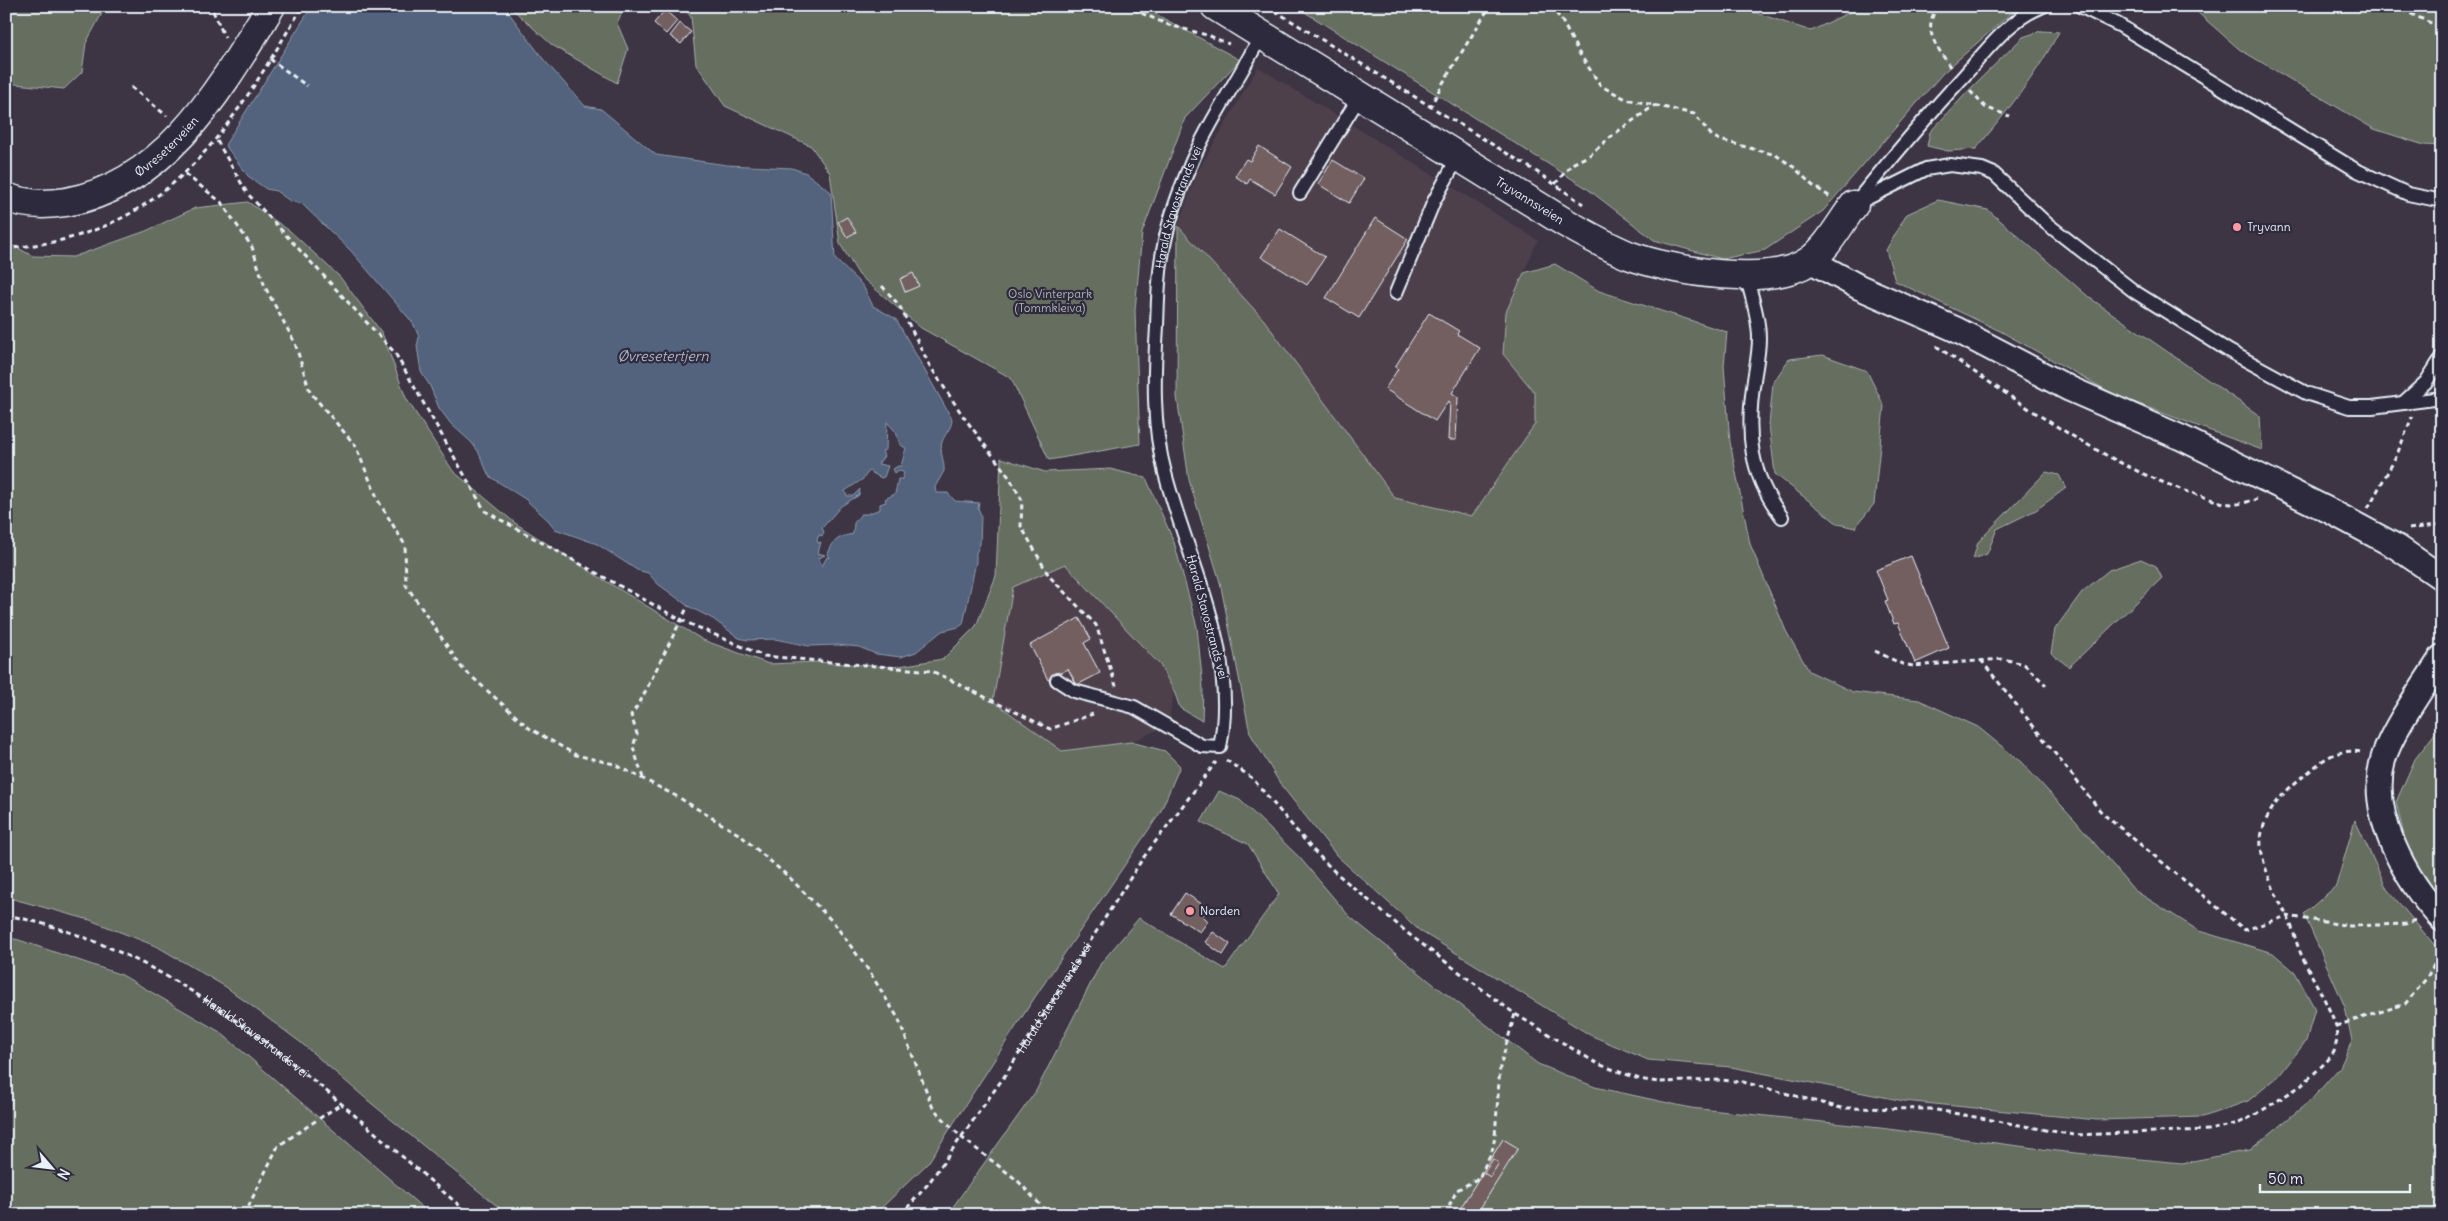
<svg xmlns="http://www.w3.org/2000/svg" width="2448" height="1221" viewBox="0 0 2448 1221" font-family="Delius,sans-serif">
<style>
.built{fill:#4d414c}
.green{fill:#666e61;stroke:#a7b0ac}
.water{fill:#52637d;stroke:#8e9cae;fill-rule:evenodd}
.building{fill:#735e60;stroke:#e8f1f8}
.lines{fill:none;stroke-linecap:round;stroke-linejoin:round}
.lane-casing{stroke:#e8f1f8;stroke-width:16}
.street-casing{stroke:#e8f1f8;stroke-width:28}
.secondary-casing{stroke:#e8f1f8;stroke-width:31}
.path{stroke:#e8f1f8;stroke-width:3;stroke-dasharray:5 4;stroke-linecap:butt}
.lane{stroke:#2f2a3d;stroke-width:12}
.street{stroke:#2f2a3d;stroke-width:24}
.secondary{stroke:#2f2a3d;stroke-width:28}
.poi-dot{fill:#ff9aa2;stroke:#2f2a3d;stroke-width:2}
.labels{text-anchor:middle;stroke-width:4.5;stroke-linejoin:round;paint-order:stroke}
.street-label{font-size:12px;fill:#e8f1f8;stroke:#2f2a3d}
.poi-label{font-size:12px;fill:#e8f1f8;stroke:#2f2a3d;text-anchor:start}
.park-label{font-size:12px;fill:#aeb6b4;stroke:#2f2a3d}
.water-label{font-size:14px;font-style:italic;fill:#acb8c7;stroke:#2f2a3d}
</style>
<rect width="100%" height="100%" fill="#3d3444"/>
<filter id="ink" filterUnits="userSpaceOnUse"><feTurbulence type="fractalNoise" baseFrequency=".02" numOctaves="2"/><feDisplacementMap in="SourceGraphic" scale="10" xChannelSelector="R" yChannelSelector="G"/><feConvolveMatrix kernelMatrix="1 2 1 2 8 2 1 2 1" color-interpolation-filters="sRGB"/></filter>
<g filter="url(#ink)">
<path class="built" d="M1258,67l280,173 -31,70 -4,44 32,39v31l-62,92 -78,-18 -131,-178 -86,-94 20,-55z
M1065,564l95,101 14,26 -6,34 -37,17 -69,9 -69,-50 20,-114z"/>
<path class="green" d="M6,6h100l-20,37 -4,29 -18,17 -58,-6z
M509,6h116l-8,17 11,26 -11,34 -65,-38z
M682,6h459l99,54 -55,58 -43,115 -7,78 5,133 -91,16 -38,-82 -90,-50 -62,-53 -19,-31 -10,-71 -19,-27 -86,-40 -29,-42 -5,-47z
M1295,6h440l76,25 51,-25h165l-17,8 -67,59 -120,138 -58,39 -43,9 -68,-19 -69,-53z
M2195,6h247v140l-18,-1 -50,-16 -135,-80 -42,-37z
M2041,31l18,1c-22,42 -53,81 -83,117l-28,2 -21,-5 3,-14 44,-47 49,-48z
M1938,200l50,10 102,88 170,118 2,34 -145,-54 -117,-65 -105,-50 -9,-31 21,-36z
M248,202l42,29 50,46 42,56 24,65 47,73 62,52 84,54 104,63 66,24 47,-2 77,5 50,-8 33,-33 20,-50 5,-118 44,14 65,-3 36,9 28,64 23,85 6,61 -1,33 -22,-13 -6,-17 -14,-26 -95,-101 -52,23 -20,114 69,50 69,-9 34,9 15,15 -20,47 -125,184 -107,166 -54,52h-366l-137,-112 -71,-61 -74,-55 -68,-40 -68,-27 -84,-23v-655l27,14 40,1 73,-26 49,-23z
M1178,226l86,94 131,178 77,18 63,-92v-31l-32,-39 3,-42 18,-39 31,-9 44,27 128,41 -3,34 6,76 20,102 36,87 23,40 44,21 66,8 59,27 43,35 54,58 59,70 65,41 74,22 22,19 20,37 -9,32 -27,35 -31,25 -45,16 -106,3 -193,-19 -173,-34 -83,-7 -58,-25 -170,-104 -83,-75 -56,-71 -31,-52 -30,-151 -31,-102 -12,-83z
M1823,355l44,16 17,35 -10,98 -19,24 -17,-4 -63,-50 -6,-49 4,-42 16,-24z
M2046,472l13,3 7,13 -30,22 -39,19 -10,25 -14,5 5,-17z
M2141,559l15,7 6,12 -93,89 -18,-14 4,-24 27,-37 27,-22z
M2442,724v177l-9,-10 -27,-47 -10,-42 19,-43z
M1219,791l21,9 60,58 49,58 83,67 106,81 57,23 96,21 189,20 185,24 117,11 68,-13 61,-50 29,-33 12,-26 -7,-34 -41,-93 32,-28 19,-66 32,69 55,65v261h-1495l89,-124 65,-128 38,-45 86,51 54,-75 -31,-50 -47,-22z
M6,937l13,3 103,35 98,57 211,183h-425z"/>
<path class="water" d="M312,6h195l2,7 35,47 41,46 16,3 55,46 71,10 65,3 14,5 25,19 4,67 28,27 10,20 23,13 56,100c0,10 -7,14 -10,23 -3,11 3,19 2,29l-9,16 1,6h12l7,8 24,2 -1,5 3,7 -1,29 -4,9v9l-13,62 -4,3 -17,4 -26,21 -15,5 -25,-3 -17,-7 -21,-2 -29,1 -34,-7 -28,1 -8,-2 -26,-19 -25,-13 -30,-22 -10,-11 -11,-3 -40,-26 -42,-15 -6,-8 -24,-22 -36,-23 -11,-25 -7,-9 -20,-18 -12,-16 -9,-22 -9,-14 -4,-26 2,-9 -6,-14 -62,-72 -49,-47 -12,-3 -14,-10 -10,-2 -18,-13 -23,-31zM887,422l9,10 4,13 6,3 -5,18h-3l-5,3 2,4 4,-3 5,3 -2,6h-4l-3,15 -10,5 1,3 -6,2v5l-13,5h-6l-7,9 -1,11c-15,3 -20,6 -25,20l2,4 -3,-1 -5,9 -3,-8 6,-3 -7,-2 3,-11 -3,1 -1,-3 2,-5 3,1 2,-4 -2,-4 19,-22 18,-11 1,-6 -7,7h-6l-2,-5 18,-12 6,-8 12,7 3,-1 4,-11 -10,-2 6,-8 -2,-5 4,-1z"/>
<path class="building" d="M665,10l12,11 -11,13 -12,-11z
M680,23l11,9 -10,12 -11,-8z
M1259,146l33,21 -17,27 -25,-15 -3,5 -12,-8 11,-17 4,2z
M1333,160l31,19 -15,24 -31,-19z
M847,217l9,15 -9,5 -9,-15z
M1375,218l33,21 -49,79 -33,-20z
M1280,229l45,28 -18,28 -46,-28z
M913,273l6,13 -14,6 -5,-13z
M1429,313l30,18 -2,3 23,14 -28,45 6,4 -2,43h-8l2,-38 -2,-1 -13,20 -50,-32 13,-20 -3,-2z
M1911,556l38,92 -34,15 -17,-40 -4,1 -9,-23 3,-1 -12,-30z
M1079,618l12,21 -7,4 16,30 -23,12 -9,-16 -20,11 -18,-35z
M1185,893l23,15 -5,8 5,5 -8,11 -29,-18z
M1213,932l17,12 -7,11 -18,-13z
M1503,1139l15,9 -42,67h-14l-4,-3z
M1493,1159l6,4 -9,14 -6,-4z"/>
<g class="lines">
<defs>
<g id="lane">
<path d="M2080,6l39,19 237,145 52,24 34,7"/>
<path d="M1300,193l60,-97"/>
<path d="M1855,203c35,-43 70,-85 108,-126 24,-27 45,-57 80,-71"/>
<path d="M1854,205l72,-36 24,-4 32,4 12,5 52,49 89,69 94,59 77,42 43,14h23l70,-9"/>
<path d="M1746,275c5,20 13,42 13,63 0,15 -3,28 -5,42 -8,52 -5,94 28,137"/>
<path d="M1396,293l38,-92 24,-44"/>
<path d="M2403,403l23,-21 16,-25"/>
<path id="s3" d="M1057,680l17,11 60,16 68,39 18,1c19,-94 -32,-185 -55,-274 -13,-48 -11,-98 -8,-147 1,-25 1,-51 6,-75 5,-30 17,-62 29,-90 19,-44 48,-83 69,-126"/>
</g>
<path id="street" d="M1811,261l48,26 96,42 115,60 112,49 148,73 67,36 45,31
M2442,657c-17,27 -51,74 -59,103 -15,54 23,121 59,159"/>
<g id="secondary">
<path id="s4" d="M1215,6l349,216c21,12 42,24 64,33 43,16 142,33 181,6 19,-13 31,-38 45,-56"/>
<path id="s5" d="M6,197c19,8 41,8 60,5 101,-17 156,-116 205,-196"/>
</g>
</defs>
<use href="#lane" class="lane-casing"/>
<use href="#street" class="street-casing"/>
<use href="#secondary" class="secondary-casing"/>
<g class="path">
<path d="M1125,6l44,19 41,11 19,8"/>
<path d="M1267,6l267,164 49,34"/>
<path d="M1550,6l11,13 18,34 22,33 25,13 68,15 18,22 8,4 56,15 19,13 17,17 20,13"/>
<path d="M1938,6c-17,25 -1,39 12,61"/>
<path d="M2394,6l48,22"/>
<path d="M213,11l12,27"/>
<path d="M270,59l37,27"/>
<path d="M131,87l36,29"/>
<path d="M1970,91l15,16 24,9"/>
<path d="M1430,108l11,-22 49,-80"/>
<path d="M217,141l30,52 148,160 90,158 196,109 83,36 168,15 118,58 43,-15"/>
<path d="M185,174l36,28 31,45 13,40 30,56 15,49 45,53 24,57 26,43 1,40 56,83 67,60 47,27 38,9 64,33 62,38 50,43 44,45 35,48 29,47 35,90 28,29 56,43 33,35"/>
<path d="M1555,184l17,-20 18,-9 24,-21 41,-29"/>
<path d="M6,249c20,-3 41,-5 60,-10 124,-32 175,-132 237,-233"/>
<path d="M882,286l17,19 31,61 33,50 46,61 13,23 -1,26 28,50 47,49 20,61"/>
<path d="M1936,346c79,53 171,121 262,149 10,3 22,8 33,9 10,1 17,-3 26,-5"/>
<path d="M2368,508l28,-51 16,-40"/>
<path d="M2409,529l33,-5"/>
<path d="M1875,651l27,13 11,2 90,-7 21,5 22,21"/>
<path d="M1981,660l121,153 143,117 42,-14 63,10 56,-2 9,-4"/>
<path d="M1226,760l26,18 61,72 22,22 75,63 105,79 83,50 41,15 19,3 64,-2 21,2 98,26 90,1 143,26 135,-5 30,-7 16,-8 47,-30 25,-24 7,-9 3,-12 -1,-14c-9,-25 -24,-48 -35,-72 -6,-13 -8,-28 -15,-40 -10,-18 -27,-54 -25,-75 2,-24 21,-46 39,-60 23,-18 31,-31 63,-27"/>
<path d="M643,778l-10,-31 4,-13 -6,-19 9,-13 48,-96"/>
<path id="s1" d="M6,915c188,37 323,183 465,300"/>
<path d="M2336,1026l69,-22 21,-25 16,-28"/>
<path d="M253,1215l-4,-10 29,-59 63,-42"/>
<path id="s2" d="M901,1215l27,-31 78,-110 137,-216 73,-96"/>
<path d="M1448,1215l2,-11 7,-14 22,-12 13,-27 3,-14 5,-70 15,-53"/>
</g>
<use href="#lane" class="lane"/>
<use href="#street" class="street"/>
<use href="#secondary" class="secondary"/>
</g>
</g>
<g class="poi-dot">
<circle cx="2237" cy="227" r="5"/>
<circle cx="1190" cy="911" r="5"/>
</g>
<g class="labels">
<g class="street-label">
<text dy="4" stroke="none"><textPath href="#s5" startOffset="178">Øvreseterveien</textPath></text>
<text dy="4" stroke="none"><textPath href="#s4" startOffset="370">Tryvannsveien</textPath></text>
<text dy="4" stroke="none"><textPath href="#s3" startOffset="731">Harald Stavostrands vei</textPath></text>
<text transform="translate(1207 617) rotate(75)" y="4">Harald Stavostrands vei</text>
<text dy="4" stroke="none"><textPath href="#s2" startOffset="266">Harald Stavostrands vei</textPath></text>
<text dy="4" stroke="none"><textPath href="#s1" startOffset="280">Harald Stavostrands vei</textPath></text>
</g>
<g class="poi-label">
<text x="2247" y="231">Tryvann</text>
<text x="1200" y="915">Norden</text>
</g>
<g class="park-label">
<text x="1050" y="298">Oslo Vinterpark<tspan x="1050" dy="14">(Tommkleiva)</tspan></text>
</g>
<g class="water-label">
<text x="663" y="361">Øvresetertjern</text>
</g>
</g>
<rect width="2448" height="1221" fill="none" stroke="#2f2a3d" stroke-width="25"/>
<rect x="12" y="12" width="2423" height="1196" fill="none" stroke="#e8f1f8" stroke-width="2" filter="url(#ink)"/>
<g transform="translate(52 1168) rotate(118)" stroke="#2f2a3d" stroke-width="4" paint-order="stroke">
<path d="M0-4L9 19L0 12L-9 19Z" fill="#e8f1f8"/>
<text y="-8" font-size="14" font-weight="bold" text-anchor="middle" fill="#e8f1f8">N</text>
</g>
<path d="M2260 1184v8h150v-8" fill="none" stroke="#e8f1f8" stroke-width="2.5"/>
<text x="2268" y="1184" font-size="15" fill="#e8f1f8" stroke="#2f2a3d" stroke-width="4" paint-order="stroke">50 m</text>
</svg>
